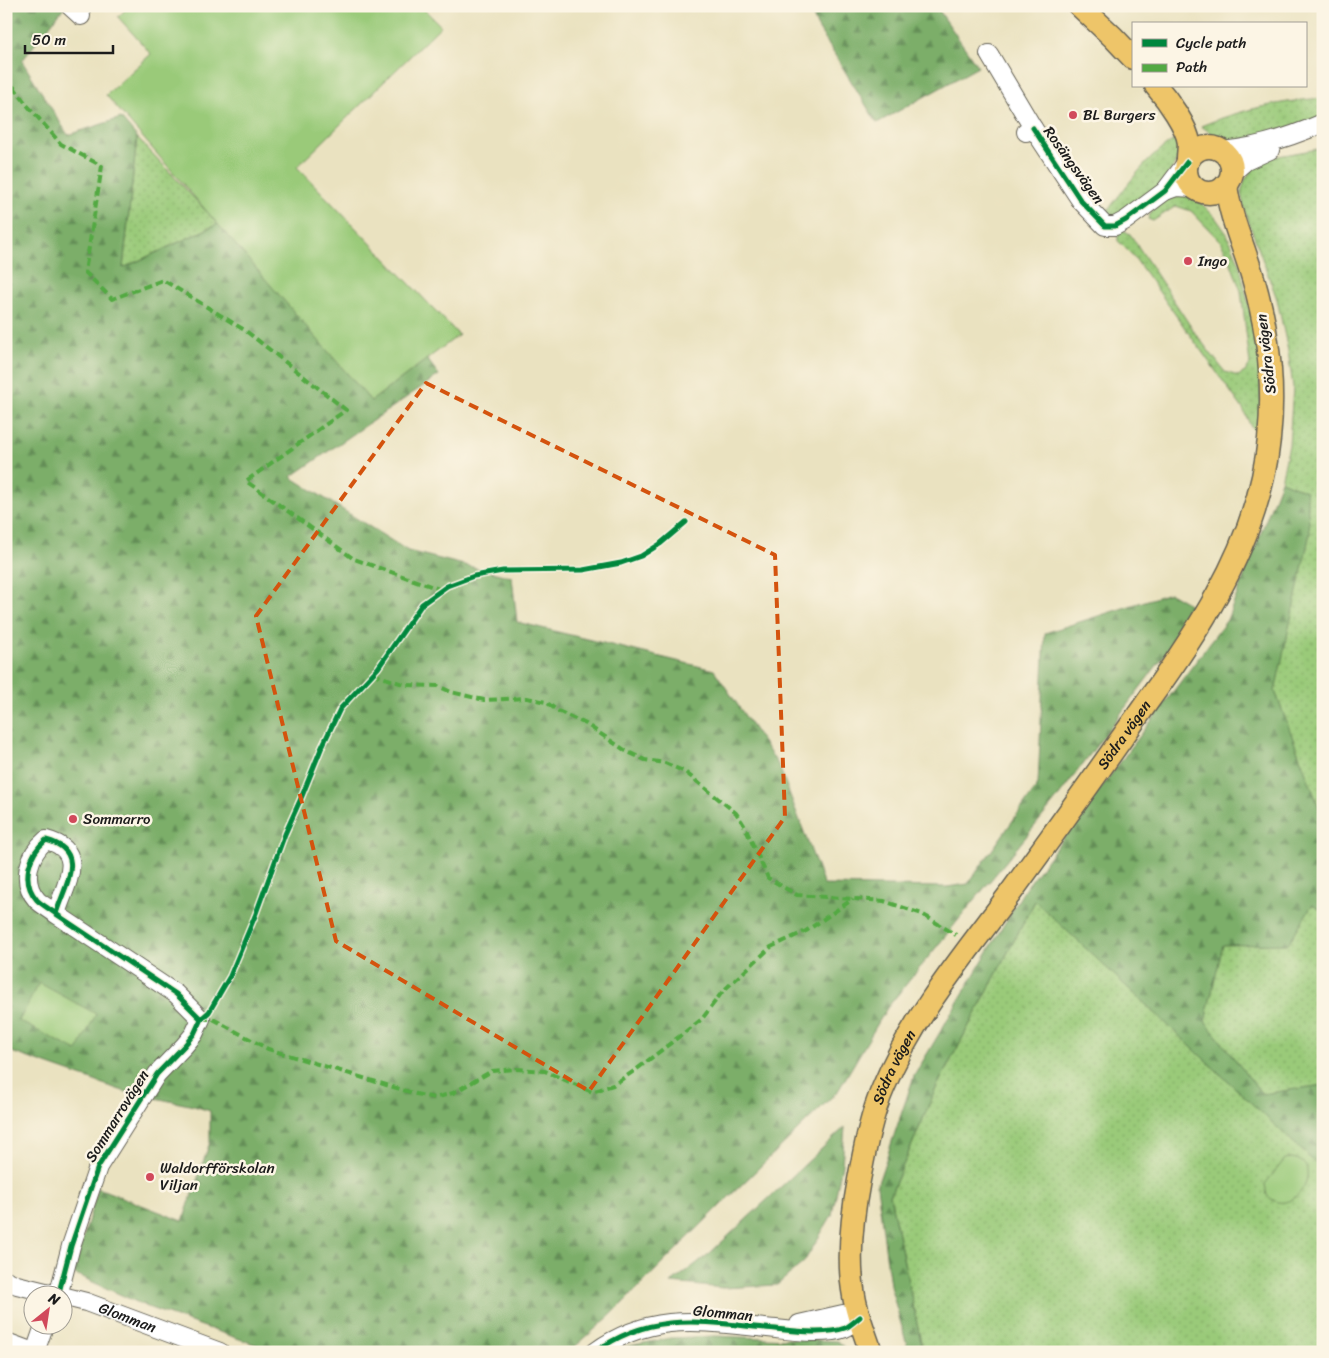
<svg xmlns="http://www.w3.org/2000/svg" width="1329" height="1358" viewBox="0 0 1329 1358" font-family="Sriracha,sans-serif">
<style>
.green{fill:url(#green-dots);stroke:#5b734a}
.forest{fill:url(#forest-firs);stroke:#4c6542}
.pitch{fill:#9aca79;stroke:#5b734a}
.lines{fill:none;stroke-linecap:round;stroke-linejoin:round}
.minor-casing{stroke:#646155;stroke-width:20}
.major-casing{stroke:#646155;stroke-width:25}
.minor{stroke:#fff;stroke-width:18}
.major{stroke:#eec569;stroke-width:22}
.quiet{stroke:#52a943;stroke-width:4;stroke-dasharray:8 4;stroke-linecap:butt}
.cycleway-casing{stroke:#fcf5e5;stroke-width:8}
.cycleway{stroke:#00873e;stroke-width:5}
.marked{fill:none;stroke:#d4530e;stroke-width:4;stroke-dasharray:10 6;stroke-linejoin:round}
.poi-dot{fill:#d1495b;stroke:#fcf5e5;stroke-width:2}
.labels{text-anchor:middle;stroke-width:5;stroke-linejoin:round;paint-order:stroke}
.poi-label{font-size:15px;fill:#1c1c1c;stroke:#fcf5e5;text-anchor:start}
.street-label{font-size:15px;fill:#1c1c1c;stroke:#fcf5e5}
</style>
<defs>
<pattern id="green-dots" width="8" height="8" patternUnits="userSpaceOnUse" patternTransform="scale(1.25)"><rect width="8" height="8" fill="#9aca79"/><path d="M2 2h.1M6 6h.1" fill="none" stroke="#84ad68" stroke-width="1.8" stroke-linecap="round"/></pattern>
<pattern id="forest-firs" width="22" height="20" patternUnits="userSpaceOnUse" patternTransform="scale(1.25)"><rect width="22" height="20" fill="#7bae69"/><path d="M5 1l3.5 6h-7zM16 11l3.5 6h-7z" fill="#648d56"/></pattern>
</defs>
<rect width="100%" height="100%" fill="#fcf5e5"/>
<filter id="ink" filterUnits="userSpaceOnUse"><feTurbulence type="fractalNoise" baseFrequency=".02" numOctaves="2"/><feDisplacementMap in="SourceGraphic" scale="10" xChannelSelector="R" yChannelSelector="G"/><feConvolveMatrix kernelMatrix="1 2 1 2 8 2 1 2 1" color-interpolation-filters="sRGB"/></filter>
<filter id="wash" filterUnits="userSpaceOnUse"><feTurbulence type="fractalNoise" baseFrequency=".0096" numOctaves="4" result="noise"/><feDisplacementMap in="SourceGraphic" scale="20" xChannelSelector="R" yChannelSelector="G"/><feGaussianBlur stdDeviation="1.12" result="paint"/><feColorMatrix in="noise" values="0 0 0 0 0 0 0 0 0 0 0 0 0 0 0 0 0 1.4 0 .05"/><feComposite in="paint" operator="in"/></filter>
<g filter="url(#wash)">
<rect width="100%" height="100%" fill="#eae2c0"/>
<path class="green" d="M1323,98v20l-37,14 -55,11 -16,-7 -14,-10c38,-16 80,-25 122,-28z
M1181,136l-5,11 5,7c-5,9 -11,18 -18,27 -7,8 -33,31 -43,34 -4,2 -8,1 -12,0v-5c21,-27 42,-58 73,-74z
M137,137l81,87 -95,44z
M1323,148v1204h-400l-33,-156 47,-110 98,-185 203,-278 67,-132 -24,-10 8,-36 4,-58 -5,-36 -11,-52 -32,-87 -4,-19 4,-13 8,-12 9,-9z
M1175,195l15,1 12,8 13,13 12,17 12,28 20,88 3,83 -5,-1 -6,-5 -8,-18 -109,-152 -16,-16v-6l5,-5 7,4 65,99 30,39 13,4 7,-4 5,-8 -9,-73 -12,-33 -8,-16 -30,-31 -15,-5 -23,15 -5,-2c3,-13 17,-18 27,-24z"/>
<path class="forest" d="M6,6h59l-43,55 46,74 53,-17 16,19 -14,131 95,-44 153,177 56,-42 12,16 -148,102 117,74 104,26 5,45 197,48 65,96 45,119 123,2 21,-3 70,-99 7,-152 125,-40 26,15 -11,20 -130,173 -168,207 -49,83 -109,106 -118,118 -42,37h-292l-127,-44 -77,-35 25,-85 85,33 27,-79v-31l-16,-5 -68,-14 -120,-42z
M809,6h127l42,61 -101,56 -60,-97z
M1281,481l25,10 4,42 -35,158 48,127v93l-11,-6 -24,39 -65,1 -18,76 57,73 61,-9v85l-288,-269 -98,185 -47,110 33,156h-14l-19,-67 -13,-99 37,-110 111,-187 202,-269z
M845,1127l-3,38 -10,50 -28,47 -27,23 -54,3 -52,-5 39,-30z
M715,1336l122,5 14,11h-233l6,-5 46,-9z"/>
<path class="pitch" d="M129,6h292l20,20 -144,141 162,168 -88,66 -265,-306 45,-41 -33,-37z
M39,983l57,31 -19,37 -58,-30z
M1291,1158c38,4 1,65 -24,37l-2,-11 20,-25z"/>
</g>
<g filter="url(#ink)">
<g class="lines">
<defs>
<g id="minor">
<path d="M70,6l11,10"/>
<path d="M989,54l44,74 -7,4"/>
<path d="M1033,128l48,73 24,25h10l11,-6 39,-29 22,-29"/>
<path d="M1222,151c35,-3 69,-14 101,-28"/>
<path d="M1231,174l15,-13 24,-11"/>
<path d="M1165,191l11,-4 19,1"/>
<path d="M56,914c-6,-5 -14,-9 -19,-14 -17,-19 -8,-46 9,-60 44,11 17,48 10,74l120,80 25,25 -7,15 -10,12 -27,28 -59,93 -27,79 -13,50"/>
<path d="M6,1280l11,5 45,11"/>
<path id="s1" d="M62,1296l24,6 134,50"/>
<path d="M799,1324l44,-10 17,3"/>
<path d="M6,1342l27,10"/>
<path d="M35,1352l9,-26"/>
<path d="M595,1352c59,-43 113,-29 181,-23 19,2 50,6 69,-1 5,-2 11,-8 15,-11"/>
</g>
<g id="major">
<path d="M1080,6l33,31 20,21"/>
<path d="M1156,86c11,13 31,40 33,57 0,5 -1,11 -1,16"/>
<circle cx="1209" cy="170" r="23"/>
<path id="s2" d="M871,1352c-6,-18 -14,-37 -17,-56 -7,-37 -2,-79 5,-116 6,-32 12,-65 25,-94 30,-72 82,-133 128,-195 46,-63 91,-126 136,-190 49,-68 97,-141 115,-224 14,-66 9,-134 -10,-199 -9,-31 -23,-61 -27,-93"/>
</g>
</defs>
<use href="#minor" class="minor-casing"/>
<use href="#major" class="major-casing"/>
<use href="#minor" class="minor"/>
<use href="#major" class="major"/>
<path class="quiet" d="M13,86l14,19 34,39 41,22 -17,106 27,27 51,-19 83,51 100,79 -100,71 108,78 88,31
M373,674l33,11 32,1 13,6 33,8 43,-2 19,4 12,9 28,13 40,27 19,9 20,3 20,9 51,41 8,12 24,53 29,17 87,6 38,13 34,21
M201,1019h12l55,30 148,45 19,4 18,-5 39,-22 24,-2 29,2 47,21 21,-7 24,-16 65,-50 21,-28 48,-44 35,-16 47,-32"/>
<defs>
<path id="cycleway" d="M1033,128l48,73 24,25h10l11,-6 39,-29 22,-29
M56,914c-6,-5 -14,-9 -19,-14 -17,-19 -8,-46 9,-60 44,11 17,48 10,74l120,80 25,25 -7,15 -10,12 -27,28 -59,93 -27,79 -13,50
M201,1019l8,-7 21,-36 25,-60 30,-82 17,-38 19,-47 19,-40 38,-41 44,-64 25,-18 27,-10 29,-5 80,-1 38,-7 20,-7 19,-12 26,-22
M595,1352c59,-43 113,-29 181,-23 19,2 50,6 69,-1 5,-2 11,-8 15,-11"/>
</defs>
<use href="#cycleway" class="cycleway-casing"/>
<use href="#cycleway" class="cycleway"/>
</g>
</g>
<path class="marked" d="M426,383l349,172 10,262 -196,274 -253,-150 -80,-325z"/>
<g class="poi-dot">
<circle cx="1073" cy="115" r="5"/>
<circle cx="1188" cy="261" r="5"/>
<circle cx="73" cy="819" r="5"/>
<circle cx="150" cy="1177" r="5"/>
</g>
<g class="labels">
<g class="poi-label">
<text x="1083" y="120">BL Burgers</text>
<text x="1198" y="266">Ingo</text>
<text x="83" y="824">Sommarro</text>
<text x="160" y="1173">Waldorfförskolan<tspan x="160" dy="17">Viljan</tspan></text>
</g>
<g class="street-label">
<text transform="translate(1074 165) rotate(54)" y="5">Rosängsvägen</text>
<text transform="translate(1266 354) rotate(-97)" y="5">Södra vägen</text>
<text dy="5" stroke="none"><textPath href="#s2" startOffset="699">Södra vägen</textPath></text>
<text dy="5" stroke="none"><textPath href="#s2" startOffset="294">Södra vägen</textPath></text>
<text transform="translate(117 1116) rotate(-58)" y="5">Sommarrovägen</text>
<text transform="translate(723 1313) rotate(5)" y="5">Glomman</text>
<text dy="5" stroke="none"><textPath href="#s1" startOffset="69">Glomman</textPath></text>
</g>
</g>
<rect width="1329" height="1358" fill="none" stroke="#fcf5e5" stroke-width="25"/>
<rect x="1132" y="22" width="175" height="65" fill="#fcf5e5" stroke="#a29e95"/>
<rect x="1142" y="39" width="25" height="8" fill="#00873e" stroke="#a29e95"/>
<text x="1176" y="48" font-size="15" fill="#1c1c1c">Cycle path</text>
<rect x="1142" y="64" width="25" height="8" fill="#52a943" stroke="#a29e95"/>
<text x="1176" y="72" font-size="15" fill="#1c1c1c">Path</text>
<g transform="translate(48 1310) rotate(30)"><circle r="24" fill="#fcf5e5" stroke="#a29e95"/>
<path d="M0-4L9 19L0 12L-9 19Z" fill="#d1495b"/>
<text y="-8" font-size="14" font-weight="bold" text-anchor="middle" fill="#1c1c1c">N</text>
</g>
<path d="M25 45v8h88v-8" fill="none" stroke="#1c1c1c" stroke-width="2.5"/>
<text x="32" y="45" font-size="15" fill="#1c1c1c" stroke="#fcf5e5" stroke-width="4" paint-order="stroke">50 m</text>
</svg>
